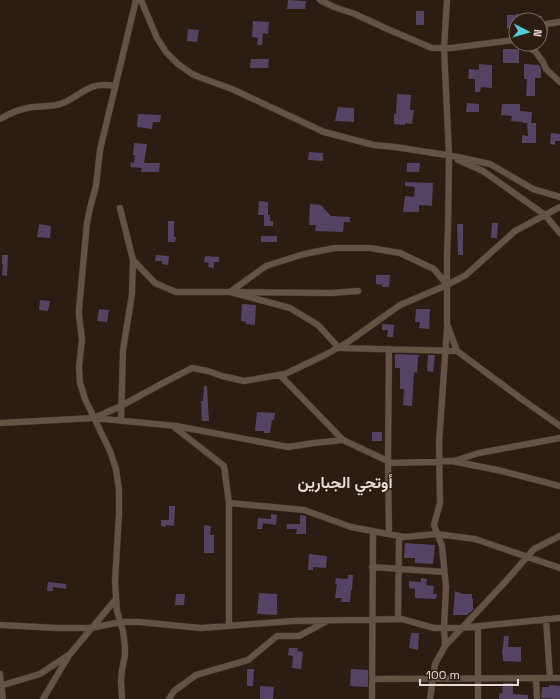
<svg xmlns="http://www.w3.org/2000/svg" width="560" height="699" viewBox="0 0 560 699" font-family="'Space Grotesk',Vazirmatn,sans-serif">
<style>
.building{fill:#544464}
.lines{fill:none;stroke-linecap:round;stroke-linejoin:round}
.minor-casing{stroke:#42362f;stroke-width:7}
.minor{stroke:#645245;stroke-width:6}
.labels{text-anchor:middle;stroke-width:3;stroke-linejoin:round;paint-order:stroke}
.quarter-label{font-size:16px;font-weight:bold;fill:#e7dcd4;stroke:#2c1d12}
</style>
<rect width="100%" height="100%" fill="#2c1d12"/>
<path class="building" d="M288,0l18,1 -1,8h-18z
M416,11h8v14h-8z
M516,14l26,2v4h-26z
M507,15h9l-1,14 -8,-1z
M253,21l16,1 -1,12 -5,-1 -1,12h-5l1,-7 -6,-1z
M188,29l11,1 -2,12 -10,-1z
M503,49h16v14h-16z
M251,59h18l-1,9h-18z
M479,64l13,1v23l-11,-1 -1,5h-5v-13h-7l1,-10 10,1z
M524,64l15,1 2,4v9h-6v18h-9l1,-17h-3z
M397,94l14,1 -1,15h4l-2,14 -7,-1v2l-11,-1v-11l2,1z
M467,103l12,1v8h-13z
M502,104h18v7l12,1 -1,11h-8v-1l-12,-1 1,-5 -11,-1z
M338,107l16,1v14l-19,-1z
M138,114l23,1 -1,7h-7l-1,7 -15,-2z
M527,123h9v20h-14v-8l6,1z
M551,133l9,1v7h-5v4l-5,-1z
M134,143l13,1 -3,19h16l-1,9h-18l1,-4 -12,-1 1,-5 3,1 1,-8h-2z
M309,152l14,1v8l-15,-1z
M407,163h13l-1,9h-12z
M405,182l28,1 -1,23 -13,-1v7h-16l2,-16 9,1 1,-10 -10,-1z
M259,201l9,1v13h2v6h3v5h-9v-11h-6z
M310,204l11,1 10,11 19,1v5h-6l-1,10 -28,-1 1,-6h-7z
M168,221h6v16h2l-1,5h-7z
M492,223h6l-1,15h-6z
M39,224l12,2 -1,12 -13,-1z
M457,224h6v31h-5z
M261,236h16v6h-16z
M2,255h6l-1,21 -5,-1 1,-11h-1z
M156,255l13,1 -1,9 -6,-1v-3h-7z
M205,256l14,1v5h-5v6l-6,-1 1,-4 -5,-1z
M376,275h14l-1,12h-7v-2l-6,-1z
M40,300l10,1 -2,10 -9,-1z
M242,304l14,1 -1,20 -9,-1v-2l-5,-1z
M99,309l10,1 -2,12 -10,-1z
M416,309h14l-1,20 -10,-1 1,-6h-5z
M382,324l12,1 -1,12h-6l1,-7h-6z
M395,354l24,1v2h-1l-1,16 -3,-1 -2,34 -9,-1 1,-16h-4v-21h-5z
M428,355h7l-2,17 -6,-1z
M204,386h3l2,35h-7l-1,-20h2z
M257,412l18,1 -1,7h-2l-2,13h-6v-2h-9z
M372,432h10v9h-10z
M169,506h6l-1,20 -8,-1v2l-5,-1v-6h8z
M271,514l6,1 -1,10 -13,-2 -1,6h-5l1,-11 13,1z
M300,515l6,1v18h-10l1,-5h-10v-5h13z
M204,525l7,1 -1,9h4v18h-10z
M405,543l30,2 -2,19 -18,-1v-5h-11z
M309,554l18,2 -1,12 -13,-1v3h-5z
M348,575h5l-1,15h-1l-1,12h-9l1,-4h-7l2,-14 -2,-1 1,-5 12,1z
M421,578l6,1 -1,6 8,1 -1,8h4l-1,5 -21,-1v-9l-6,-1v-7l12,1z
M48,582l18,2v5l-13,-2v4h-6z
M455,591l8,3h9v5h1v9l1,1 -7,6h-14z
M259,593l18,1v21l-20,-1z
M176,594h9l-1,11h-9z
M411,633h8l-1,17 -9,-2z
M504,636h5l-1,11h13v15l-18,-1v-6h-1z
M289,648h9l-1,3 6,1 -2,17 -9,-1 1,-12 -5,-1z
M247,669h7l-1,17h-6z
M351,669l17,1v17l-18,-1z
M503,683h10v11l15,1v4h-29v-6l3,1z
M549,685l11,1v13l-19,-1 1,-11h7z
M260,686l14,1 -1,12h-13z"/>
<g class="lines">
<defs>
<path id="minor" d="M141,0l16,38 9,14 12,12 14,10 7,3 33,12 92,43 50,13 21,2 58,9 37,8 43,25 27,8
M320,0l14,7 21,7 30,14 47,20h19l63,-8 2,1
M447,0l-3,48 5,107 -1,75 -1,25v69l10,27 66,49 37,26
M540,38h3l3,-14 14,-2
M522,44l13,7 8,11 3,7 14,13
M0,119c10,-6 20,-10 32,-12 11,-1 21,0 31,-4 21,-9 25,-22 52,-17
M458,160l25,11 62,44 15,18
M120,208l13,52 22,23 21,9h54l36,-26 38,-12 31,-6h35l30,5 34,16 13,16
M230,292l60,16 28,17 21,23 118,3
M240,292l91,1 27,-2
M389,349l-1,112 1,73
M280,375l63,65
M94,418l82,8 112,21 26,-4 29,-3 49,23 60,-2 50,10 58,15
M121,421l2,-71 9,-56 1,-34
M0,423l94,-5 27,-12 42,-23 29,-15 16,3 14,5 22,5 41,-7 40,-19 23,-13 52,-37 47,-20 19,-10 49,-44 45,-24
M174,427l50,39 5,37
M454,461l25,-8 81,-15
M372,567l72,5
M398,619l1,-83
M546,619l4,59
M0,625l58,3h33l29,-6h19l62,6 91,-7 110,-2 32,9h25l101,-10
M229,626v-123l75,7 47,17 53,10 33,-3 38,5 85,29
M445,646l-1,-18 2,-41 -4,-41 -8,-21 6,-22 -1,-60 8,-115
M0,674l3,25
M536,678l1,21
M372,679l188,-1
M0,686l40,-12 30,-20 46,-55
M43,699l25,-42
M122,699l-1,-19 1,-10 3,-15v-8l-2,-16 -6,-20 -2,-29 4,-68v-24l-3,-21 -6,-18 -25,-52 -5,-16 -1,-16 3,-28 -3,-23v-7l8,-86 3,-15 6,-22 4,-36 36,-150
M169,699l5,-8 22,-16 52,-15 29,-24h22l28,-15
M372,699l1,-168
M430,699l5,-35 10,-18 61,-65 28,-32 26,-13
M478,699v-73"/>
</defs>
<use href="#minor" class="minor-casing"/>
<use href="#minor" class="minor"/>
</g>
<g class="labels">
<g class="quarter-label">
<text x="345" y="488">أوتجي الجبارين</text>
</g>
</g>
<g transform="translate(528 32) rotate(96)"><circle r="19" fill="#2c1d12" stroke="#776960"/>
<path d="M0-3L7 15L0 10L-7 15Z" fill="#53cbdb"/>
<text y="-6" font-size="11" font-weight="bold" text-anchor="middle" fill="#e7dcd4">N</text>
</g>
<path d="M420 679v6h98v-6" fill="none" stroke="#e7dcd4" stroke-width="2"/>
<text x="426" y="679" font-size="12" fill="#e7dcd4" stroke="#2c1d12" stroke-width="3" paint-order="stroke">100 m</text>
</svg>
